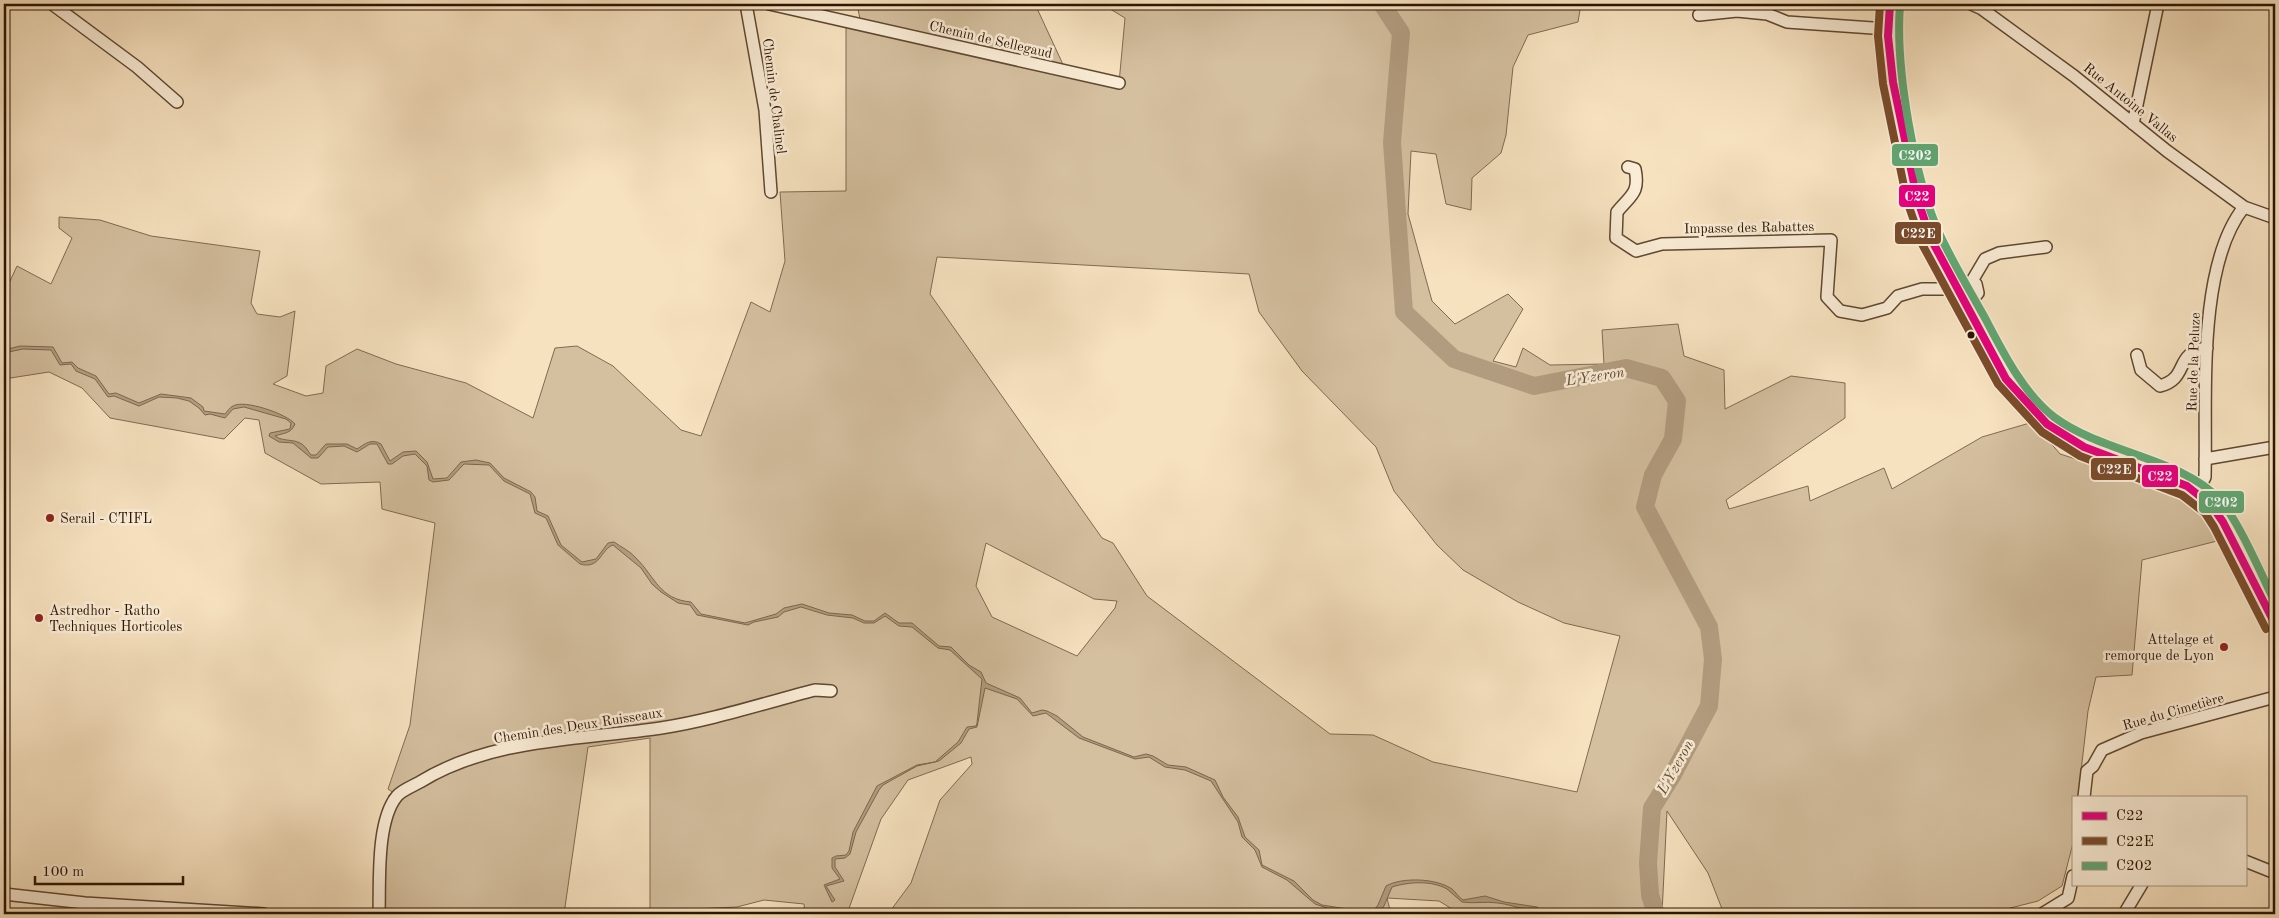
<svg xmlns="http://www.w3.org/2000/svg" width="2279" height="918" viewBox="0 0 2279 918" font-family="'Old Standard TT',serif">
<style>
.green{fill:#d4bf9f;stroke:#806a50;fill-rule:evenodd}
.water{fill:#b29c7f;stroke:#7c664c}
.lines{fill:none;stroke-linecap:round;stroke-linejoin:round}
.river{stroke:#b29c7f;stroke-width:18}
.street-casing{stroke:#5e4830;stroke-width:14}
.secondary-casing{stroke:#2b1400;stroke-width:19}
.street{stroke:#faecd6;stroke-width:11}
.secondary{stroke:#faecd6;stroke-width:16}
.bus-1-casing{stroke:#faecd6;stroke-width:11}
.bus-2-casing{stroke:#faecd6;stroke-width:11}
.bus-3-casing{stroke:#faecd6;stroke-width:11}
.bus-1{stroke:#e5007d;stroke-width:8}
.bus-2{stroke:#7a4b2a;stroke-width:8}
.bus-3{stroke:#61a672;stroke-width:8}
.bus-dot{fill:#2b1400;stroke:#faecd6;stroke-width:2}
.poi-dot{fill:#8f2418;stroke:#faecd6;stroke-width:2}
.labels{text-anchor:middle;stroke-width:5;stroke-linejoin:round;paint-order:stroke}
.street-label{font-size:14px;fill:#2b1400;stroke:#faecd6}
.poi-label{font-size:14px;fill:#2b1400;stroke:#faecd6;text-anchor:start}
.water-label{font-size:15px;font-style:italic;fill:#614a33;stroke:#faecd6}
.line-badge{stroke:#faecd6;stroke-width:2}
.badge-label{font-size:14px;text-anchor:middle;font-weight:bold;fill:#fff}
</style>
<rect width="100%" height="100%" fill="#f7e2c0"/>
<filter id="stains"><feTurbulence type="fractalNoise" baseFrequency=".004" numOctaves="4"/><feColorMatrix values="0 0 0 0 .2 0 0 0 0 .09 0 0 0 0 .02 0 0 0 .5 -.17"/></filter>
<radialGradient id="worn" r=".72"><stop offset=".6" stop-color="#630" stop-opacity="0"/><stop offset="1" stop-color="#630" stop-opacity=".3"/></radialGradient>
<path class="green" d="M857,4h178l31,67 53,12 6,-65 -23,-14h479l-3,18 -50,13 -15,32 -7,68 -5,18 -29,25 -1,32 -25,-6 -10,-50 -25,-3 -3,63 24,87 23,23 53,-30 15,15 -30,52 23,6 7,-19 27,17 54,-1 -2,-34 76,-6 6,32 40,14 1,39 66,-33 54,7v35l-119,82 3,9 79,-23 2,15 74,-33 8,21 90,-52 51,-15 27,32 95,30 28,13 27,24 11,19 -79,20 -10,115 -36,2 -8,34 -10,86h-5v46l-11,43 -24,15 -51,13h-263l-16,-41 -41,-62 -5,103h-185l-20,-2 -18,-11 -52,-3 4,16h-503l23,-31 29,-83 32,-36 -1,-7 -63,23 -27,39 -34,95h-42l-1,-10 -40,-4 -27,7 -87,4v-173l-62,9 -24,167h-191l4,-58 12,-61h8l-9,-6 22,-64 25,-202 -53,-14 -2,-27 -59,2 -56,-31 -6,-33 -14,-2 -21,21 -114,-21 -28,-30 -33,-16 -45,7v-85l13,-28 34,18 21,-46 -13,-10v-11l41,3 51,16 109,15 -9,52 6,11 23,3 15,-6 -8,65 -14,8 33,12 17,-3 3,-27 31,-17 39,15 70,19 67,35 22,-70 22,-2 36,20 68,64 20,6 50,-134 19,10 15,-51 -5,-69 66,-1v-170l15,3zM937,257l312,17 10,38 43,59 74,76 18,44 43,54 26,25 55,32 46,21 56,13 -43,156 -144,-30 -60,-27 -43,-1 -183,-138 -34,-53 -11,-5 -172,-244zM986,543l108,56 23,2 -2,7 -38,48 -85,-39 -16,-31z"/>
<path class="water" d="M20,346l33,1 9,16 10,-1 6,6 18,8 13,18 7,-1 23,10 22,-9 30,4 12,9 1,4 21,3c2,-2 5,-7 8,-8 11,-7 54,8 62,18 -4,10 -12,9 -20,12 9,7 23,1 31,12 2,2 3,5 5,7h5l10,-11h21l10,5c8,-5 14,-11 24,-5l9,17 13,-9 13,-1 11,11 6,17 14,-1 14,-16 15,-2 14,3 14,15 27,14 4,5 2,14 11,5 13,29 21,17 14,-3 12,-16 6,-1c7,5 16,9 22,16 20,20 23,41 55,44l10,12 44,9 31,-9 8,-6 18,-4 27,9 23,2 13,6h9l11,-8 14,10h13l27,23 12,1 18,18 12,7 5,11 34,15 12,15 10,-3 5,1 10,5 26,21 51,20 12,-3 7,2 15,9 18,2 29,13 8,17 15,20 7,20 14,13 3,15 32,16 19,19 9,5 50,8 6,-8 8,-19c16,-9 50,-8 66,3 4,3 6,8 11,11l22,-4 19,6 33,5 12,7c-15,0 -34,-9 -51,-11 -12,-2 -24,1 -36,-1 -5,-4 -10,-9 -15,-13 -16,-9 -39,-7 -55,-2l-8,19 -7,8 -47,-5 -15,-5 -28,-24 -25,-13 -7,-17 -13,-13 -4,-15 -27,-41 -26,-11 -20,-3 -16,-10 -14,2 -56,-21 -33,-25 -13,3 -16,-17 -32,-11 -8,39 -8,2 -8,14 -22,18 -22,5 -34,19 -4,5 -23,42 -6,22 -5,4 -10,1v8l9,14 -18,5 9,14 -3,2 -8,-17 16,-6 -8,-11v-10l4,-2 10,-1 3,-4 4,-19 24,-46 40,-21 18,-3 23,-20 9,-15 9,-1 1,-3 5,-44 -32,-29 -12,-2 -26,-21 -13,-1 -14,-10 -11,7h-10l-11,-5 -26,-3 -26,-8 -17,5 -6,5 -24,5 -6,3 -51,-10 -7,-10 -12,-2 -17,-11 -9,-8 -11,-16 -28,-23c-12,4 -13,25 -33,19l-22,-19 -12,-27 -11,-5 -5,-19 -26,-13 -15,-16 -25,-1 -15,16 -16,2 -4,-2 -2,-14 -12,-12 -12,2 -11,8h-4l-11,-20h-7l-13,8 -13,-6 -16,1 -10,11h-7l-18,-15 -14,-1 -10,-6 1,-3 20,-4 1,-6 -5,-4 -42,-12 -11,2 -8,9 -15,-4 -5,1 -6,-7 -10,-7 -12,-3 -18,-1 -20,9 -25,-10 -6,1 -13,-18 -19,-8 -5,-7 -11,1 -9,-15 -28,-1 -19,4v-3z"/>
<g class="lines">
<path class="river" d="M1382,4l19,29 -9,109 12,170 50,47 80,27 92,-18 36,10 15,23 -4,38 -20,36 -8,32 64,120 4,32 -4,47 -37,70 -20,32 -4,55 2,32 6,19"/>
<defs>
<path id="street" d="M52,4l85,63 40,35
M746,4l19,106 6,82
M769,4l350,79
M1971,4l11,5 92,67 93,75 77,56 31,11
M1699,15l38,-4 30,3 20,8 100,7
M2133,124l25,-120
M1628,167l7,2c5,24 -4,26 -18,43l-1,26 20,13 26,-7 169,-4 -4,57 13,14 22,4 25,-7 11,-12 24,-7h28l22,-8 4,3 2,9 -11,13
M1972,281l13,-22 14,-6 47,-6
M2137,355l4,15 19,16c30,-8 13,-33 47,-38
M2205,459l70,-12
M2197,493l8,-16c2,-75 -9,-210 39,-270
M2269,611l6,-20
M2084,797l3,-26 6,-5 9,-16 39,-17 134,-36
M2245,861l30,12
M4,894l81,9 179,11
M379,914c1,-31 -3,-93 18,-118 5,-6 16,-10 23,-14 71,-44 161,-42 241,-54 52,-8 103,-25 154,-38l16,1
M2042,914l26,-16 5,-22
M2124,914l18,-30"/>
<path id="secondary" d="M1890,4c-5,43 3,83 11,125 7,38 15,74 30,110l75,140 41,45 37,23 103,39 25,20 11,16 52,102"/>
</defs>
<use href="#street" class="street-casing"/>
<use href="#secondary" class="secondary-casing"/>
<use href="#street" class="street"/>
<use href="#secondary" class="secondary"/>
<defs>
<path id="bus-1" d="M1890,4l-2,32 5,46 24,116 14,41 75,140 41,45 37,23 103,39 25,20 11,16 52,102"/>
<path id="bus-2" d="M1880,4l-2,32 5,48 24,117 15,43 76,140 44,48 38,24 102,39 23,18 9,14 52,102"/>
<path id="bus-3" d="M1900,5c-5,62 14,173 40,230 13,28 30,56 45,83 18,34 38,75 69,99 48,36 127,41 165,82 20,22 42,75 56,103"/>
</defs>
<use href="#bus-1" class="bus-1-casing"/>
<use href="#bus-2" class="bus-2-casing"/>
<use href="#bus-3" class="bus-3-casing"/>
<use href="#bus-1" class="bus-1"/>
<use href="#bus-2" class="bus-2"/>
<use href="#bus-3" class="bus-3"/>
</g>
<circle class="bus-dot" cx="1971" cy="335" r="4.5"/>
<g class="poi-dot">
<circle cx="50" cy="518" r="5"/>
<circle cx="39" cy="618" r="5"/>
<circle cx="2224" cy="647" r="5"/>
</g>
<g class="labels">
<g class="street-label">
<text transform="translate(991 39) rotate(13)" y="5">Chemin de Sellegaud</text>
<text transform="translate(775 96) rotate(83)" y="5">Chemin de Chalinel</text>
<text transform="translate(2131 102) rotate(39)" y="5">Rue Antoine Vallas</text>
<text transform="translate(1749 227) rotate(-1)" y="5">Impasse des Rabattes</text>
<text transform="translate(2193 362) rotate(-88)" y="5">Rue de la Peluze</text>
<text transform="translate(2173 711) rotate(-16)" y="5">Rue du Cimetière</text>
<text transform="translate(578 725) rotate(-9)" y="5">Chemin des Deux Ruisseaux</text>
</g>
<g class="poi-label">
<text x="60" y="523">Serail - CTIFL</text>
<text x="49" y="615">Astredhor - Ratho<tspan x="49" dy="16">Techniques Horticoles</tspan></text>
<text x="2214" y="644" text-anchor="end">Attelage et<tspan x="2214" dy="16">remorque de Lyon</tspan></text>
</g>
<g class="water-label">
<text transform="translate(1595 376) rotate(-9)" y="5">L'Yzeron</text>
<text transform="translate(1675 767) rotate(-61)" y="5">L'Yzeron</text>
</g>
</g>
<g class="line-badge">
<rect x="1891" y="143" width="48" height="24" rx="5" fill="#61a672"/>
<rect x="1898" y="184" width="38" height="24" rx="5" fill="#e5007d"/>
<rect x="1894" y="221" width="48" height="24" rx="5" fill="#7a4b2a"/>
<rect x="2090" y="457" width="47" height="24" rx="5" fill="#7a4b2a"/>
<rect x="2141" y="464" width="38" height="24" rx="5" fill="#e5007d"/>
<rect x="2198" y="490" width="47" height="24" rx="5" fill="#61a672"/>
</g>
<g class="badge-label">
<text x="1915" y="160">C202</text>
<text x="1917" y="201">C22</text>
<text x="1918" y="238">C22E</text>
<text x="2114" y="474">C22E</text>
<text x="2160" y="481">C22</text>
<text x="2221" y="507">C202</text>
</g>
<rect width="2279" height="918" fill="none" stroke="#f7e2c0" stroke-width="20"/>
<rect x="5" y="5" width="2269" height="908" fill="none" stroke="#2b1400" stroke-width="2.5"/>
<rect x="10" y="10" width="2259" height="898" fill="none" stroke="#2b1400"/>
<rect x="2072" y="796" width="175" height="90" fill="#faecd6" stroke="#a79680"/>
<rect x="2082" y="812" width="25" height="8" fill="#e5007d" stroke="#a79680"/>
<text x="2116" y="820" font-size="15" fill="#2b1400">C22</text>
<rect x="2082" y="837" width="25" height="8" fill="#7a4b2a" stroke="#a79680"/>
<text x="2116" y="846" font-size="15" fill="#2b1400">C22E</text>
<rect x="2082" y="862" width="25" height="8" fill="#61a672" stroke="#a79680"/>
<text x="2116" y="870" font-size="15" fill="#2b1400">C202</text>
<path d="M35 876v8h148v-8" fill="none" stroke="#2b1400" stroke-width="2.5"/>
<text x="42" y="876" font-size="15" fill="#2b1400" stroke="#faecd6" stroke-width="4" paint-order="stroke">100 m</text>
<rect width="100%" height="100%" filter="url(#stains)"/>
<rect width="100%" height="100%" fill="url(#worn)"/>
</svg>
